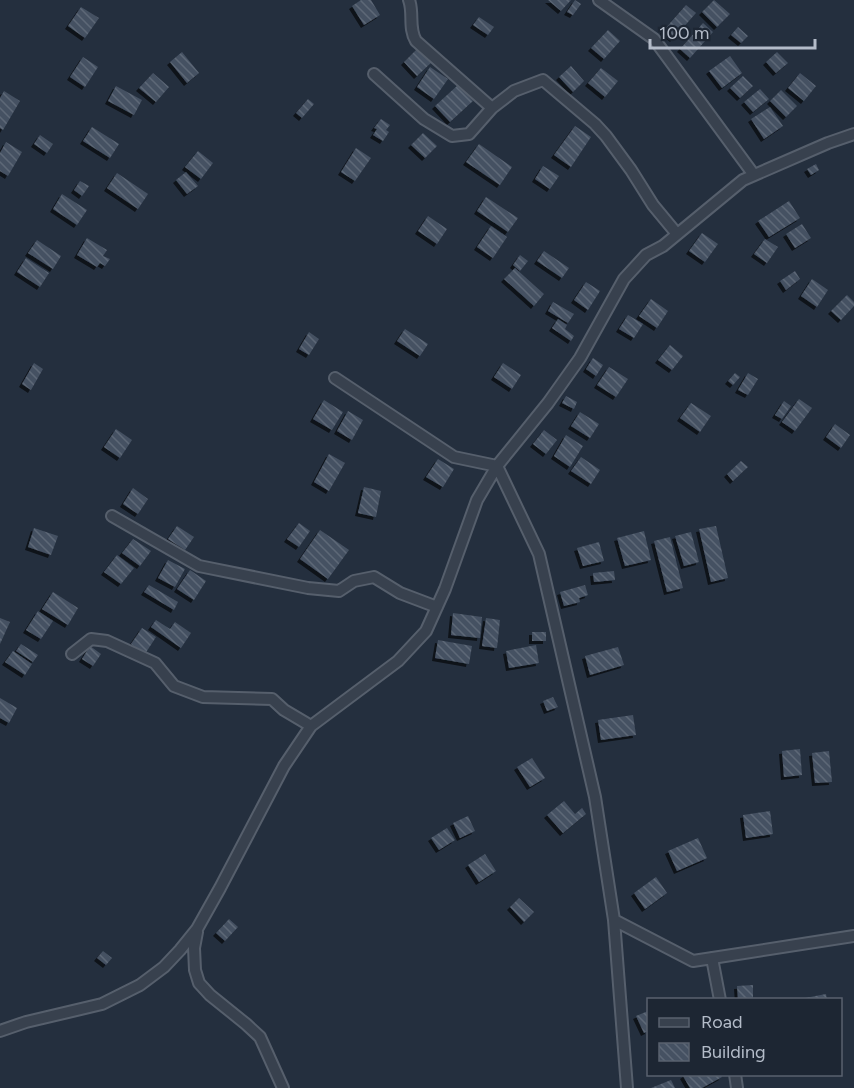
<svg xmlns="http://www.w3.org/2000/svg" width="854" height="1088" viewBox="0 0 854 1088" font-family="Figtree,sans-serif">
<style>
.building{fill:url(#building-back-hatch);filter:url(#shadow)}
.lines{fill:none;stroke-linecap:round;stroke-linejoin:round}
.minor-casing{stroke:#565f6c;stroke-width:14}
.minor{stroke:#38414e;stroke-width:10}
</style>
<defs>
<pattern id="building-back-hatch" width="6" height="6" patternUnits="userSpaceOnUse" patternTransform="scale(1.5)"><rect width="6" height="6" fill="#455162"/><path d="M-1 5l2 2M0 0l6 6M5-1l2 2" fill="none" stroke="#5d6877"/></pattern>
<filter id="shadow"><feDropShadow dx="-3" dy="3" stdDeviation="0" flood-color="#0009"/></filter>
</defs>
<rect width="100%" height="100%" fill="#242f3e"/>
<path class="building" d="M361,0h10l9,15 -16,10 -12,-19z
M548,0h23l-10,11z
M575,0l6,4 -8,11 -6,-3z
M714,0l16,14 -13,13 -15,-15z
M686,5l10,8 -23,26 -10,-8z
M81,7l18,11 -14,20 -17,-12z
M479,17l15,10 -6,8 -15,-10z
M703,23l10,9 -23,26 -10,-9z
M738,27l10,9 -7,7 -10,-8z
M608,30l12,11 -16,18 -13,-11z
M418,48l14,14 -15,14 -13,-14z
M182,52l17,21 -12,10 -17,-21z
M777,52l11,11 -12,10 -10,-11z
M730,56l12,17 -20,15 -13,-17z
M83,57l15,10 -13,20 -15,-10z
M571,66l13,15 -11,11 -14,-15z
M430,67l18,12 -14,20 -17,-12z
M601,68l17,13 -13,16 -17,-14z
M153,73l16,14 -13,15 -17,-14z
M800,73l16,13 -12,15 -16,-13z
M743,76l10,10 -13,12 -10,-10z
M458,85l15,16 -23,21 -15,-16z
M116,86l26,14 -8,15 -26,-14z
M760,89l9,10 -16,13 -9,-10z
M781,90l16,16 -11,11 -16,-16z
M4,91l16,10 -17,29 -3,-2v-30z
M308,99l6,5 -12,14 -6,-5z
M770,107l13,19 -19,13 -13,-20z
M381,119l9,6 -4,5 3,2 -6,9 -10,-6 4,-6 -3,-1z
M575,126l16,11 -20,30 -17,-12z
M92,127l27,17 -9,14 -27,-17z
M423,133l14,13 -12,12 -14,-13z
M40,135l13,9 -6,9 -13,-9z
M6,142l16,10 -14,24 -8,-5v-18z
M479,144l33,23 -12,18 -34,-23z
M356,148l15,10 -16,23 -14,-9z
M198,151l15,12 -12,16 -16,-12z
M816,164l3,6 -8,5 -4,-6z
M543,166l16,10 -9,13 -15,-10z
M186,172l12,14 -11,8 -11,-14z
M117,173l31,21 -10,15 -31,-21z
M80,181l9,5 -7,10 -8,-6z
M62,194l25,16 -10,15 -24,-16z
M486,197l32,21 -10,14 -31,-21z
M789,201l11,17 -31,19 -11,-16z
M428,216l19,13 -10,15 -19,-13z
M802,224l9,14 -16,10 -9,-14z
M491,226l16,11 -14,21 -16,-11z
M702,233l16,11 -13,18 -16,-11z
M87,238l20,12 -4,6 7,3 -5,7 -5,-3 -3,4 -20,-12z
M765,239l13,8 -11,16 -13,-9z
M37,240l24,16 -8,13 -25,-16z
M544,251l25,17 -7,10 -25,-17z
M520,255l8,6 -8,10 -7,-6z
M26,258l23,15 -9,14 -23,-15z
M515,268l29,26 -10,12 -30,-27z
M795,271l5,8 -14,11 -6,-9z
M812,279l16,11 -11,17 -16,-11z
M586,282l14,9 -12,19 -14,-10z
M847,295l7,7v4l-13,14 -10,-9z
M651,299l17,12 -11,17 -18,-12z
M553,302l21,12 -6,9 -20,-12z
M628,315l15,9 -9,14 -15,-9z
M558,319l9,6 -2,4 9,7 -3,5 -19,-13z
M405,329l23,15 -8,12 -23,-15z
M309,332l10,7 -10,16 -10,-6z
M670,345l13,11 -11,14 -14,-10z
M593,358l10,7 -7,11 -10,-7z
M34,363l9,6 -12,21 -9,-6z
M503,363l18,12 -9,14 -18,-12z
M609,367l19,12 -12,18 -19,-12z
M735,373l5,4 -7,8 -5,-4z
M748,373l10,6 -10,16 -10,-5z
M566,396l11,6 -3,7 -12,-6z
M799,399l13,9 -17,23 -13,-9z
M324,400l19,12 -11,18 -19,-11z
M784,401l7,5 -9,13 -7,-4z
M691,403l20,13 -11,16 -20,-14z
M348,411l15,9 -11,20 -15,-9z
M580,412l19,12 -9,14 -19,-12z
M835,424l15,11 -9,13 -15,-11z
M116,429l16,11 -12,18 -16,-11z
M544,430l13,10 -11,14 -13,-10z
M566,435l17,11 -13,21 -16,-11z
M329,454l16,9 -16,28 -15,-9z
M581,457l19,13 -9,14 -20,-13z
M438,459l16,10 -11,18 -17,-10z
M741,461l7,6 -15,14 -6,-7z
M364,487l17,4 -5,26 -18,-4z
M133,488l15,11 -10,15 -15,-10z
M299,523l11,8 -11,16 -12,-8z
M177,526l17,11 -9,13 -17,-11z
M716,526l12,52 -17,4 -12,-53z
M34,528l24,8 -7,19 -23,-8z
M320,530l29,20 -21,29 -28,-20z
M644,531l7,29 -26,6 -8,-28z
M691,532l8,30 -15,4 -9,-30z
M670,537l13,51 -16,4 -13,-51z
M133,539l18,12 -11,15 -18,-13z
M599,542l5,19 -21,5 -6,-18z
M117,555l17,13 -13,16 -17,-12z
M168,560l17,9 -10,18 -17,-9z
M190,570l16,11 -12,19 -17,-11z
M614,571l1,9 -21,2 -1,-9z
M149,585l29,17 -4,8 -30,-18z
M585,585l3,10 -9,3 1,4 -16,4 -4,-14z
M53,592l25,16 -10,17 -26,-16z
M38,611l15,10 -12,18 -15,-9z
M453,613l29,4 -2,21 -29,-3z
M0,618l10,4 -10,22z
M486,618l14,2 -3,28 -15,-2z
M156,620l14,9 5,-7 16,11 -10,15 -30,-21z
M142,628l14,9 -11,17 -14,-10z
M532,632h14v9h-14z
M438,640l34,6 -3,18 -34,-6z
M21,644l17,11 -5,7 -17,-11z
M536,645l3,18 -30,5 -3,-17z
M90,646l11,8 -8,12 -11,-7z
M618,647l6,18 -34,10 -5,-19z
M13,651l19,13 -7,11 -20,-13z
M553,697l5,10 -11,4 -4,-10z
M0,698l17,10 -8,15 -9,-5z
M633,715l3,20 -35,5 -3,-20z
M800,749l2,26 -18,2 -2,-26z
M829,751l3,31 -17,1 -3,-30z
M532,758l13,20 -15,9 -13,-20z
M564,801l11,13 7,-6 4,6 -23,19 -16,-18z
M770,811l3,23 -27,4 -3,-23z
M468,816l7,15 -15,7 -7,-15z
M447,828l8,12 -16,10 -8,-12z
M698,838l9,20 -30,13 -9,-20z
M485,854l11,17 -17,11 -11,-17z
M656,877l11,16 -22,16 -11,-16z
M519,898l15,14 -10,10 -14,-15z
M229,919l9,8 -13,14 -9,-8z
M103,951l9,7 -6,7 -9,-7z
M753,985v15h-15l-1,-14z
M826,994l1,6h-21l-1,-2z
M648,1011v20l-4,2 -8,-17z
M686,1074h34l2,3 -20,11h-12l-7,-12z
M671,1080l4,8h-24z"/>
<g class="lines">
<defs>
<path id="minor" d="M409,0c5,13 -1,28 7,41l76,67 22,-17 29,-11 52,44 11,12 25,34 22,35 24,29
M599,0l55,39 100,136
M374,74l50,45 28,17 17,-2 23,-26
M335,378l119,79 43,9 42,88 56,243 19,123 13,168
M112,516l87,50 109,22 31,3 15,-10 20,-4 26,16 37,14
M72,654l19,-15 16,2 48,22 19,23 29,11 69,2 12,11 27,16
M614,920l79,41 161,-25
M197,932l-3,16 1,22 4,13 11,12 36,29 14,13 23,51
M712,958l8,42
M0,1031l26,-9 76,-18 38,-19 24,-18 16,-17 17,-21 23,-41 64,-122 27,-40 87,-65 28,-30 19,-42 32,-89 20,-34 51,-63 32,-45 44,-79 22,-24 17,-9 80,-66 85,-37 26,-9
M735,1074l2,14"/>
</defs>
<use href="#minor" class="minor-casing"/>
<use href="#minor" class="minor"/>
</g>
<rect x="647" y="998" width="195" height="78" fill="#1d2633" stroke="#59626f" stroke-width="1.5"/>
<rect x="659" y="1018" width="30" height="9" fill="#38414e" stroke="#59626f" stroke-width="1.5"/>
<text x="701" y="1028" font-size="18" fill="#b4bcc9">Road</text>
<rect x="659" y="1043" width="30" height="18" fill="url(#building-back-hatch)" stroke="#59626f" stroke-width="1.5"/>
<text x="701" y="1058" font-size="18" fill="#b4bcc9">Building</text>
<path d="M650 39v9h165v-9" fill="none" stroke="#b4bcc9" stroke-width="3"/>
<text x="659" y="39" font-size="18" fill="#b4bcc9" stroke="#1d2633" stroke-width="4.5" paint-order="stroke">100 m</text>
</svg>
